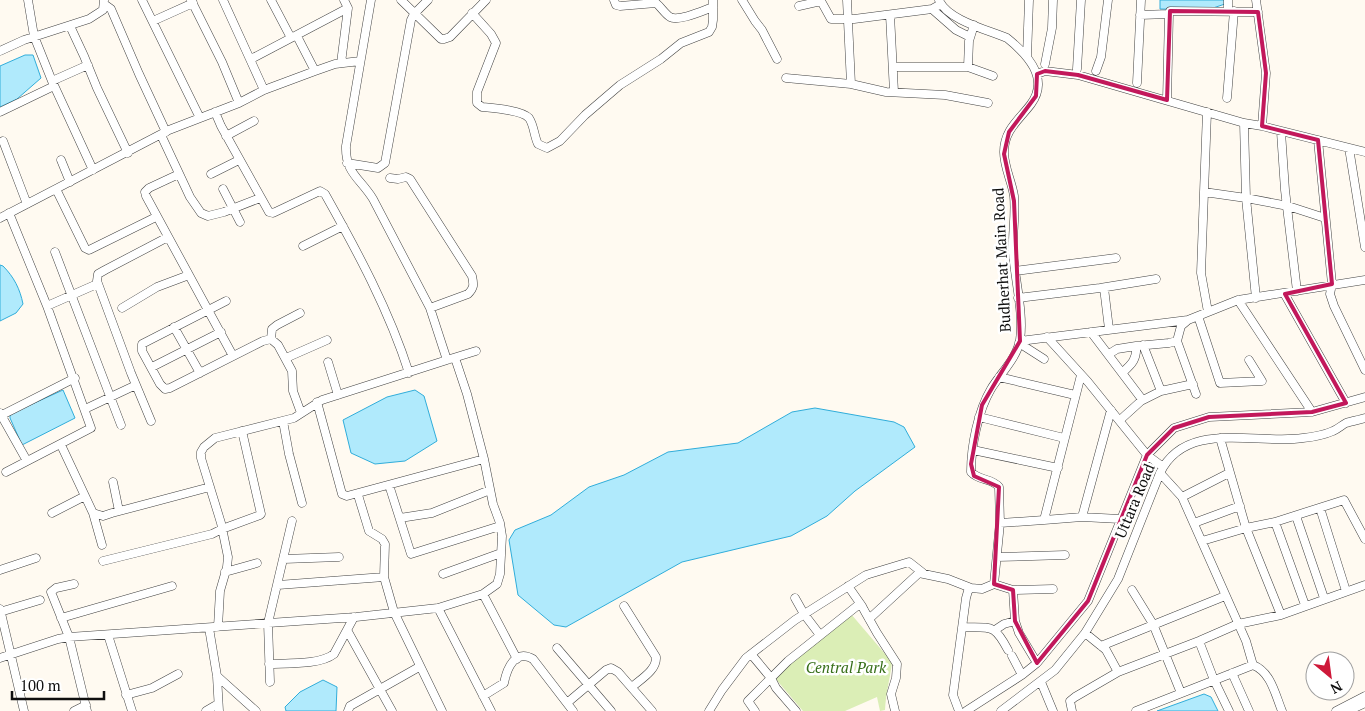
<svg xmlns="http://www.w3.org/2000/svg" width="1365" height="711" viewBox="0 0 1365 711" font-family="'PT Serif',serif">
<style>
.green{fill:#dbeeb6}
.water{fill:#b0eafc;stroke:#30adda}
.lines{fill:none;stroke-linecap:round;stroke-linejoin:round}
.minor-casing{stroke:#424242;stroke-width:9}
.minor{stroke:#fff;stroke-width:8}
.marked{fill:none;stroke:#c2185b;stroke-width:4;stroke-linejoin:round}
.labels{text-anchor:middle;stroke-width:5;stroke-linejoin:round;paint-order:stroke}
.street-label{font-size:15px;fill:#0f0f0f;stroke:#fff}
.park-label{font-size:15px;font-style:italic;fill:#366e18;stroke:#fff}
</style>
<rect width="100%" height="100%" fill="#fffaf1"/>
<path class="green" d="M851,614l41,48c-2,17 -6,30 -7,48l-5,1 -3,-14 -32,14h-42l-29,-34z"/>
<path class="water" d="M1160,0h65v4l-18,6 -47,-1z
M25,55h8l8,23 -24,21 -17,8v-41z
M0,265l3,1c11,11 17,23 20,38l-7,9 -16,8z
M63,390l12,28 -53,27 -12,-27v-4z
M415,390l9,6 13,45 -32,20 -30,3 -24,-11 -8,-33 44,-23z
M815,408l79,14 10,5 11,20 -60,44 -28,25 -36,20 -109,26 -116,65 -12,-2 -36,-30 -9,-55 6,-10 36,-15 38,-28 35,-12 44,-23 70,-9 54,-31z
M323,680l14,7 -1,24h-50l-1,-4 15,-15z
M1204,694l7,3 7,14h-61z"/>
<g class="lines">
<defs>
<path id="minor" d="M28,0l6,36 18,45 41,89
M142,0l58,118
M191,0l31,62 17,41
M223,0l26,57 4,1 95,-50
M271,0l20,38
M401,0l40,39h3l6,-2 36,-37
M614,0l2,5 4,1 36,-3c5,4 9,11 14,14 9,5 34,-7 43,-10
M742,0l13,21 7,9 15,29
M847,0l4,84
M939,0c8,20 49,30 68,38 20,16 43,40 24,66 -12,16 -27,26 -27,48 0,15 8,30 10,44 2,19 -2,38 -1,57 2,27 11,61 7,87 -3,18 -20,34 -29,49 -13,22 -20,57 -20,83 8,9 21,6 28,15l1,36 -6,61 -12,5 -11,-1 -3,3 -2,7 -13,97 6,16
M1228,0v11
M1256,0l10,73 -4,53
M104,4l7,5 28,65 27,58
M799,6l22,-5 10,18h23l78,-10 9,-5
M932,9l24,21 14,7
M472,13l19,21 5,9 -19,49v11l5,4c10,1 40,3 47,11 5,7 5,18 9,26l9,4 13,-7 25,-26 35,-30 41,-26 20,-16 28,-11 3,-5 1,-7v-20
M890,15l4,77
M1140,15l29,-1
M153,21l40,-18
M974,25l-5,16 -1,26 25,9
M70,26l14,30 13,32 31,65
M298,38l17,33
M0,51l24,-11 65,-21 14,-9 1,-10
M249,57l15,33
M1027,57l2,-57
M341,63l7,-55 -4,-8
M1045,64l7,-36 1,-28
M893,67h75
M1077,69l4,-69
M1096,71l5,-14 7,-57
M1037,74l8,-3 33,4 166,48 18,3 103,26
M786,78l65,6 35,8 59,3 43,8
M52,81l36,-16
M1137,83l4,-83
M1227,98l7,-87
M1167,100l2,-86 1,-3 88,1
M0,112l54,-26
M215,112l6,14 48,86 4,1 47,-22 5,3c32,57 64,116 84,179
M1207,112l-3,80 42,6 -2,-75
M1281,132l4,58 12,101
M161,135l29,62 11,16 7,3 16,-4 36,-14
M226,136l28,-15
M1318,140l14,144 -2,10 4,12 31,64
M3,141l24,63
M1349,148l16,99
M61,160l9,22
M347,163l31,5 7,-5 26,-143 3,-6 14,-14
M179,174l-30,14 -4,4 1,4 87,160
M211,174l28,-14
M390,178l8,1 8,-2 4,2 62,97c2,9 2,12 -4,18l-38,14
M56,189l29,59 4,2 67,-33
M223,189l17,33
M1204,192l-3,81 7,39
M0,218l169,-88 70,-27 25,-13 51,-19 20,-7 25,-3
M303,246l40,-20
M55,252l66,173
M1015,271l101,-13
M1104,288l5,41
M1284,293l62,110
M1018,298l82,-10 56,-9
M1256,298l-10,-100 42,8 37,12
M1238,300l74,112
M226,301l-84,43v7l18,33 5,5 5,-1 93,-47 8,-2 7,6 14,26 1,20 8,22
M47,306l50,-22
M122,308l35,-21 32,-12
M1198,316l22,67 42,-2 -13,-21
M174,327l26,46
M1091,332l50,66v3l-21,19
M1047,337l41,45 59,73 16,12
M271,339l1,-10 5,-4 23,-12
M1020,341l168,-21 50,-20 127,-20
M1177,341l19,53
M1019,343l25,16
M1143,345l18,46
M1136,346l33,-3 8,-2 4,-15 6,-5
M1109,354l8,-5 19,-3c1,13 -4,18 -13,26
M286,358l41,-18
M455,358l12,36 17,65 9,45 7,19 2,13 -2,38 -3,10 -14,10
M450,359l26,-8
M328,362l10,33
M152,367l69,-35
M999,377l76,18
M1141,401l20,-10 32,-7
M317,402l25,92 5,2 137,-37
M85,409l51,-24
M0,413l27,48
M0,416l75,-38
M979,417l85,21
M151,421l-20,-48 -34,-92 1,-7 7,-4 63,-33
M283,421l6,33 13,49
M1220,438l26,90 35,87
M61,445l32,68 10,3 9,-3 98,-26
M973,450l85,18
M6,472l85,-44 -44,-122 -38,-93
M1160,473l22,24 64,144 7,24
M113,482l6,29
M389,485l22,69 89,-28
M358,495l11,36 13,8 3,5 -1,33 10,35 48,99
M1182,497l47,-24
M1320,508l26,83
M52,513l33,-17
M93,513l9,32
M1296,516l28,82
M1082,517l29,-107
M400,518l32,-5 58,-23
M1044,520l38,-3 38,2
M1275,522l30,83
M1000,523l44,-3 37,-145
M1194,523l46,-17
M1202,541l44,-13 29,-6 69,-22 21,39
M997,557l68,-2
M284,559l55,-2
M103,561l109,-27 10,-5 38,-14 1,-1 -19,-83
M0,570l36,-12
M225,572l32,-9
M443,574l58,-21
M74,584l-18,4 -5,4 18,45 18,74
M994,584l19,6 40,-1
M278,585l106,-8
M848,586l14,20
M1013,590l2,31 4,12 18,30
M1132,590l21,34 28,69
M795,598l9,16 16,21
M624,606l32,51c1,13 -15,22 -24,30
M438,608l45,-14 34,65
M0,609l24,102
M0,612l40,-12
M61,618l111,-32
M869,619l50,-46 29,6 23,9
M218,627l2,-36 7,-24 1,-10 -7,-34 -20,-65v-6l3,-5 11,-9 79,-20 28,-18 125,-40 -17,-52 -57,-109c-13,-21 -28,-26 -27,-53l25,-146
M963,627c28,1 31,-4 45,23
M209,628l8,48 2,35
M347,630l45,81
M995,630l9,-6 11,-3
M1085,633l21,17 12,22
M108,635l24,76
M1199,641l15,39 15,31
M1101,646l124,-50
M557,648l54,63
M751,654l20,24 -23,23 7,10
M1012,656l10,19
M0,658l58,-19 11,-2 287,-20 82,-9 53,103
M269,664c18,-1 51,1 65,-10l20,-37
M1232,673l17,38
M217,676l39,35
M270,682l-2,-59 24,-102
M1041,682l12,29
M126,695l26,-7 26,-14
M483,696l21,-13c3,-15 11,-34 29,-24l40,52
M567,703l39,-33 5,-2 7,4 34,39
M74,711l12,-6
M206,711l12,-7
M348,711l2,-5 69,-39
M709,711l13,-21 24,-32 49,-38 71,-45 43,-13 14,11
M796,711l-20,-23 -5,-10 17,-17 69,-55h5l2,4 13,23 20,31 -1,14 -5,16 4,17
M966,711l56,-36 15,-12 51,-62 59,-146 27,-27 35,-11 103,-5 53,-15
M1001,711l54,-41 30,-37 33,-54 42,-106c26,-54 97,-28 143,-35 10,-1 21,-3 30,-7 5,-2 9,-6 13,-8 6,-2 13,-3 19,-5
M1072,711l-2,-10 5,-4 43,-25 81,-31 39,-17 43,-9 84,-30
M1136,711l117,-46c18,7 22,29 29,46
M1336,711l29,-15
M1348,711l17,-8"/>
</defs>
<use href="#minor" class="minor-casing"/>
<use href="#minor" class="minor"/>
</g>
<path class="marked" d="M1170,11l88,1 8,61 -4,53 56,14 14,144 -47,10 61,109 -34,9 -103,5 -35,11 -27,27 -59,146 -51,62 -22,-42 -2,-31 -19,-6 5,-97 -25,-11 -3,-12 11,-59 38,-64 -6,-140 -10,-47 5,-22 27,-36 1,-22 8,-3 33,4 89,25z"/>
<g class="labels">
<g class="street-label">
<text transform="translate(1002 260) rotate(-93)" y="5">Budherhat Main Road</text>
<text transform="translate(1135 501) rotate(-67)" y="5">Uttara Road</text>
</g>
<g class="park-label">
<text x="846" y="673">Central Park</text>
</g>
</g>
<g transform="translate(1330 676) rotate(151)"><circle r="24" fill="#ffffff" stroke="#9f9f9f"/>
<path d="M0-4L9 19L0 12L-9 19Z" fill="#ce1839"/>
<text y="-8" font-size="14" font-weight="bold" text-anchor="middle" fill="#0f0f0f">N</text>
</g>
<path d="M12 691v8h92v-8" fill="none" stroke="#0f0f0f" stroke-width="2.5"/>
<text x="20" y="691" font-size="15" fill="#0f0f0f" stroke="#ffffff" stroke-width="4" paint-order="stroke">100 m</text>
</svg>
